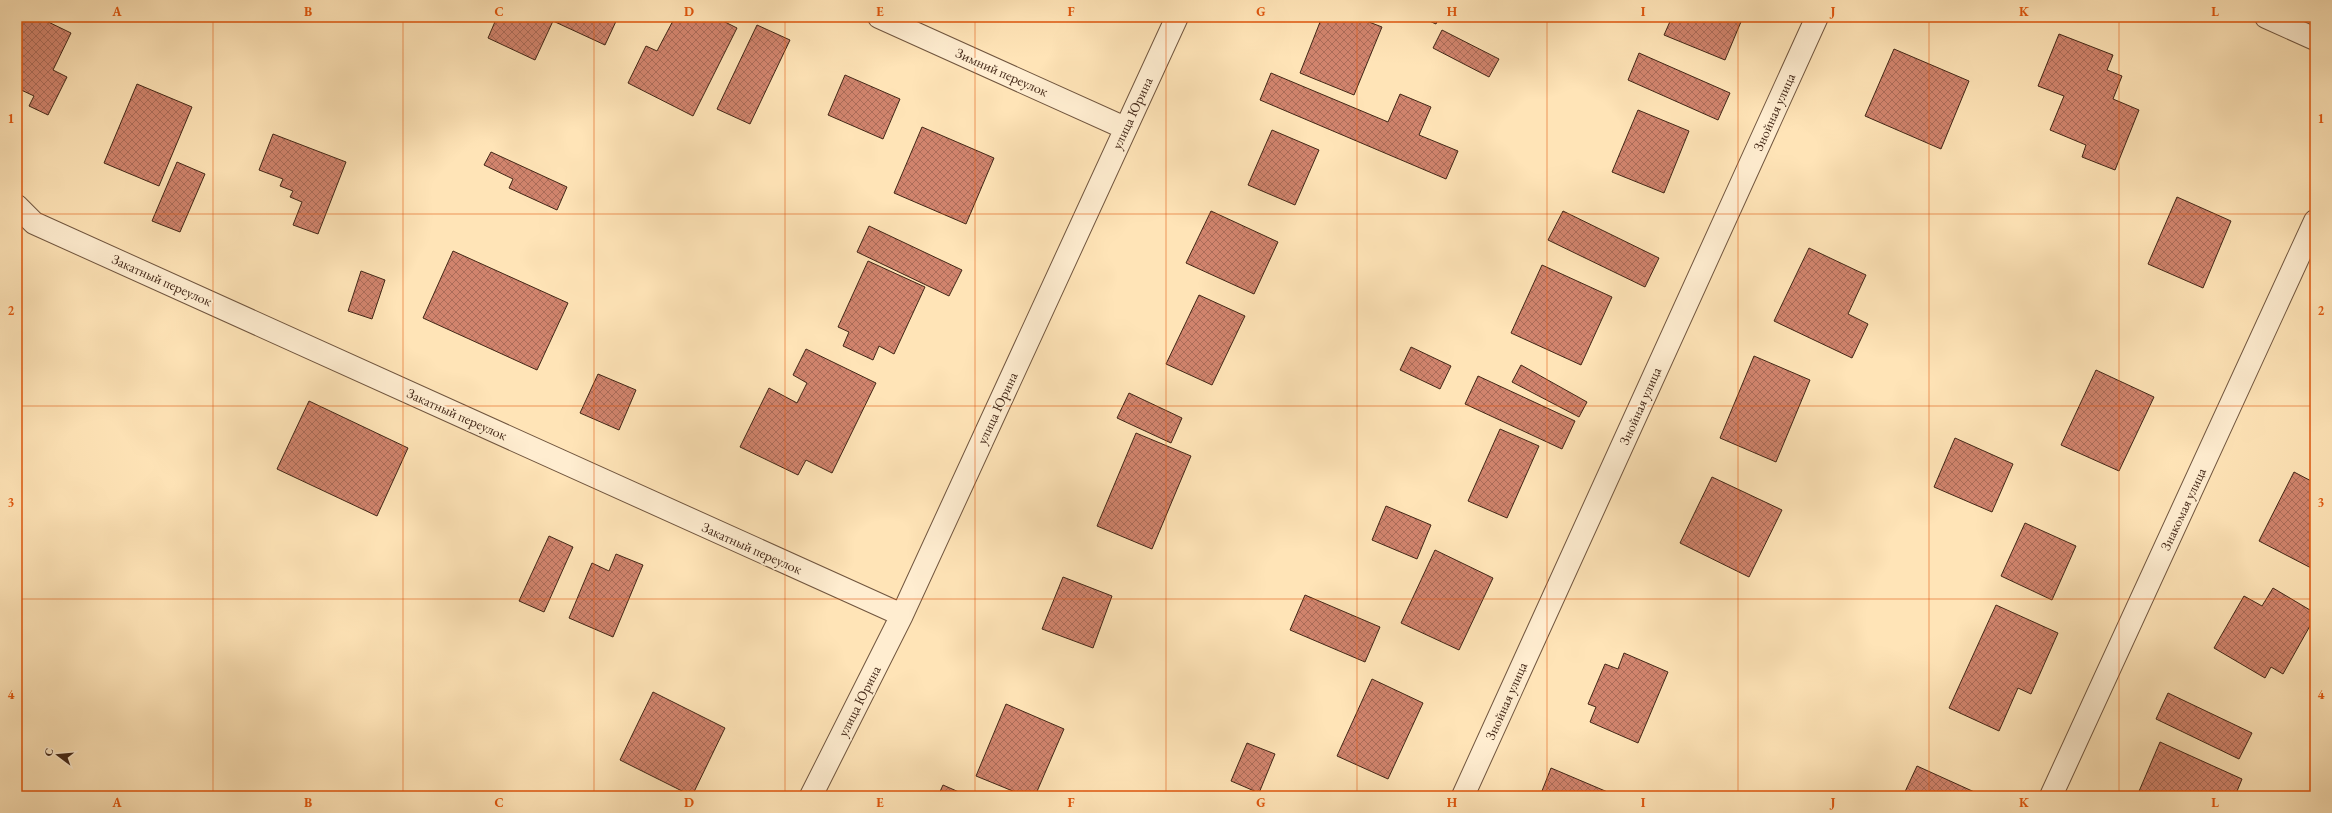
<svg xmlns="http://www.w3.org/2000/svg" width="2332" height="813" viewBox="0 0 2332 813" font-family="'EB Garamond',serif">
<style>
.building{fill:url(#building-cross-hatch);stroke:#422717}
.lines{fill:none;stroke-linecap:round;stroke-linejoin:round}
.minor-casing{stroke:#71563f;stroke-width:24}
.minor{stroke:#ffedd0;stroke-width:22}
.grid{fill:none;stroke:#e0560d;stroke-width:1;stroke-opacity:0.55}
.labels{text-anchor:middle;stroke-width:4;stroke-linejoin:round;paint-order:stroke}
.street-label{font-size:14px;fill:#422717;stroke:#ffedd0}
.neatline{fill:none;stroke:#e0560d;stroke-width:1.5}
.grid-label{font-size:13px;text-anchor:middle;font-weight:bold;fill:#e0560d}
</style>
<defs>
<pattern id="building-cross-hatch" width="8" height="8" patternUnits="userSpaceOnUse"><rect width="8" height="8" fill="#d1846d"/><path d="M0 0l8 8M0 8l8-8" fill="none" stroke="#ab6c59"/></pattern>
</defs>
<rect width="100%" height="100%" fill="#ffe4b7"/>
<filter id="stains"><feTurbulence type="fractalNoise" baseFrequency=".005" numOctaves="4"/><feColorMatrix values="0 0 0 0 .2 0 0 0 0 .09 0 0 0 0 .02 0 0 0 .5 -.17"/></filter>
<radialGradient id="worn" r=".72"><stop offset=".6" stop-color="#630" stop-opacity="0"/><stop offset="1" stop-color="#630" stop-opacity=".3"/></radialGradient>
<path class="building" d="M22,17h16l33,16 -18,37 14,7 -19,38 -19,-9 5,-10 -17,-8v-60z
M497,17h121l-13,28 -52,-24 -18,39 -47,-22z
M675,17h40l22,11 -44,88 -65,-33 18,-37 11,5z
M1322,17h34l26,10 -28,68 -54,-22z
M1420,17h19l-3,7z
M1672,17h71l-18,43 -61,-25z
M757,25l33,15 -40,84 -33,-15z
M1442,30l57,29 -10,18 -56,-29z
M2059,34l54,21 -6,15 15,6 -9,23 26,11 -24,60 -33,-13 4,-12 -36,-15 14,-34 -26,-10z
M1894,49l75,32 -28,68 -76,-33z
M1639,53l91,40 -12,27 -90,-40z
M1271,73l117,49 12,-28 31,13 -12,28 39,16 -12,28 -186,-79z
M845,75l55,24 -17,40 -55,-24z
M137,84l55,23 -33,79 -55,-23z
M1638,110l51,21 -25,62 -52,-21z
M922,127l72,31 -28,66 -72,-31z
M1272,130l47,20 -24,55 -47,-20z
M273,134l73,28 -28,72 -25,-9 9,-23 -12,-5 3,-6 -13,-5 3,-7 -24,-9z
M491,152l76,35 -10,23 -48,-22 4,-9 -29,-14z
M177,162l28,12 -25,58 -28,-11z
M2177,197l54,24 -28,67 -55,-24z
M1211,211l67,31 -24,52 -68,-31z
M1563,211l96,47 -14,29 -97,-47z
M869,226l93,44 -13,26 -92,-44z
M1809,248l57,27 -18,39 20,10 -16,34 -78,-37z
M453,251l115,52 -31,67 -114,-52z
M868,261l57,26 -31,67 -15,-8 -6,14 -30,-14 6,-14 -11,-5z
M1542,265l70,32 -31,68 -70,-32z
M361,271l24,9 -13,39 -24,-8z
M1199,295l46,21 -33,69 -46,-21z
M1411,347l40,19 -11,23 -40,-19z
M806,349l70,34 -44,90 -26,-13 -8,15 -58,-28 29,-59 28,15 10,-20 -14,-8z
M1754,356l56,24 -34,82 -56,-24z
M1521,365l66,37 -8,15 -67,-35z
M2096,370l58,27 -35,74 -58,-26z
M598,374l38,16 -17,40 -39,-17z
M1478,376l97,45 -13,28 -97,-45z
M1129,393l53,25 -11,25 -54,-25z
M309,401l99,47 -31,68 -100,-47z
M1500,429l39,17 -32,72 -39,-17z
M1136,433l55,23 -39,93 -55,-23z
M1955,438l58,26 -21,48 -58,-25z
M2294,472l21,11v87l-56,-29z
M1712,477l70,33 -33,67 -69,-34z
M1386,506l45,19 -14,34 -45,-19z
M2025,523l51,23 -24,54 -51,-24z
M549,536l24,11 -29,65 -25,-11z
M1435,550l58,28 -34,72 -58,-27z
M616,554l27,11 -30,72 -44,-19 23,-55 17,8z
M1063,577l49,19 -19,52 -51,-19z
M2273,588l42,25v4l-32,57 -12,-7 -6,11 -51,-30 30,-52 18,10z
M1305,595l75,32 -15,35 -75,-32z
M1996,605l62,28 -27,61 -13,-6 -19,43 -50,-23z
M1624,653l44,19 -30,71 -48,-21 6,-15 -8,-3 17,-40 13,5z
M1372,679l51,24 -35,76 -51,-23z
M653,692l72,36 -33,68 -72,-36z
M2168,693l84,40 -13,26 -83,-40z
M1006,704l58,25 -29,67h-10l-49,-20z
M2160,742l82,37 -7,17h-98z
M1247,743l28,11 -16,39 -28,-12z
M1917,766l64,29v1h-78z
M1551,768l66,28h-77z
M943,785l25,11h-30z"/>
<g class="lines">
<defs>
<path id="minor" d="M879,17l246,111
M2266,17l49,22
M17,206l17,17 868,392
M811,796l91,-181 275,-598
M1463,796l354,-779
M2051,796l264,-575"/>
</defs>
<use href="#minor" class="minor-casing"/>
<use href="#minor" class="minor"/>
</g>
<path class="grid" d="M213,17v779M403,17v779M594,17v779M785,17v779M975,17v779M1166,17v779M1357,17v779M1547,17v779M1738,17v779M1929,17v779M2119,17v779M17,214h2298M17,406h2298M17,599h2298"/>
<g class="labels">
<g class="street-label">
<text transform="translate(1002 72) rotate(24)" y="5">Зимний переулок</text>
<text transform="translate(1774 112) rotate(-66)" y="5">Знойная улица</text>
<text transform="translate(1132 113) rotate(-65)" y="5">улица Юрина</text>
<text transform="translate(162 280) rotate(24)" y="5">Закатный переулок</text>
<text transform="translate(1640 406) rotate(-66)" y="5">Знойная улица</text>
<text transform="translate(997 408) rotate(-65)" y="5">улица Юрина</text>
<text transform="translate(457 414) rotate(24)" y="5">Закатный переулок</text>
<text transform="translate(2183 509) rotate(-65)" y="5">Знакомая улица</text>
<text transform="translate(752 548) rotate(24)" y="5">Закатный переулок</text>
<text transform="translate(859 701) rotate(-63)" y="5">улица Юрина</text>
<text transform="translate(1506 701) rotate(-66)" y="5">Знойная улица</text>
</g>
</g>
<rect width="2332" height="813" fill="none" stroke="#ffe4b7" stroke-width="44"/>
<g transform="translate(58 755) rotate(286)" stroke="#ffedd0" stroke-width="3" paint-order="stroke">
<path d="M0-3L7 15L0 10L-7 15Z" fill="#422717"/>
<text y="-6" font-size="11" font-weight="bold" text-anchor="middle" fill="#422717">С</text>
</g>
<rect x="22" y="22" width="2288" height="769" class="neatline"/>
<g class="grid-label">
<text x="117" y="16">A</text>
<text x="308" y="16">B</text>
<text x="499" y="16">C</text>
<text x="689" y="16">D</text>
<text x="880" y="16">E</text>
<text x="1071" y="16">F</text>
<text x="1261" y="16">G</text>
<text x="1452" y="16">H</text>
<text x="1643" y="16">I</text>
<text x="1833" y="16">J</text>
<text x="2024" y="16">K</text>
<text x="2215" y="16">L</text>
<text x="11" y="123">1</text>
<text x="2321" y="123">1</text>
<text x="11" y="315">2</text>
<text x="2321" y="315">2</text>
<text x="11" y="507">3</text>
<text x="2321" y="507">3</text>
<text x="11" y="699">4</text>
<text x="2321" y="699">4</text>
<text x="117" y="807">A</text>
<text x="308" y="807">B</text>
<text x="499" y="807">C</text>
<text x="689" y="807">D</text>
<text x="880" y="807">E</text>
<text x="1071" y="807">F</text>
<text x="1261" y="807">G</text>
<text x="1452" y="807">H</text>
<text x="1643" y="807">I</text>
<text x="1833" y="807">J</text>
<text x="2024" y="807">K</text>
<text x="2215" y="807">L</text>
</g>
<rect width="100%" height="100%" filter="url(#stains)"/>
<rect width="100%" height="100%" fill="url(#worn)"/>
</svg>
